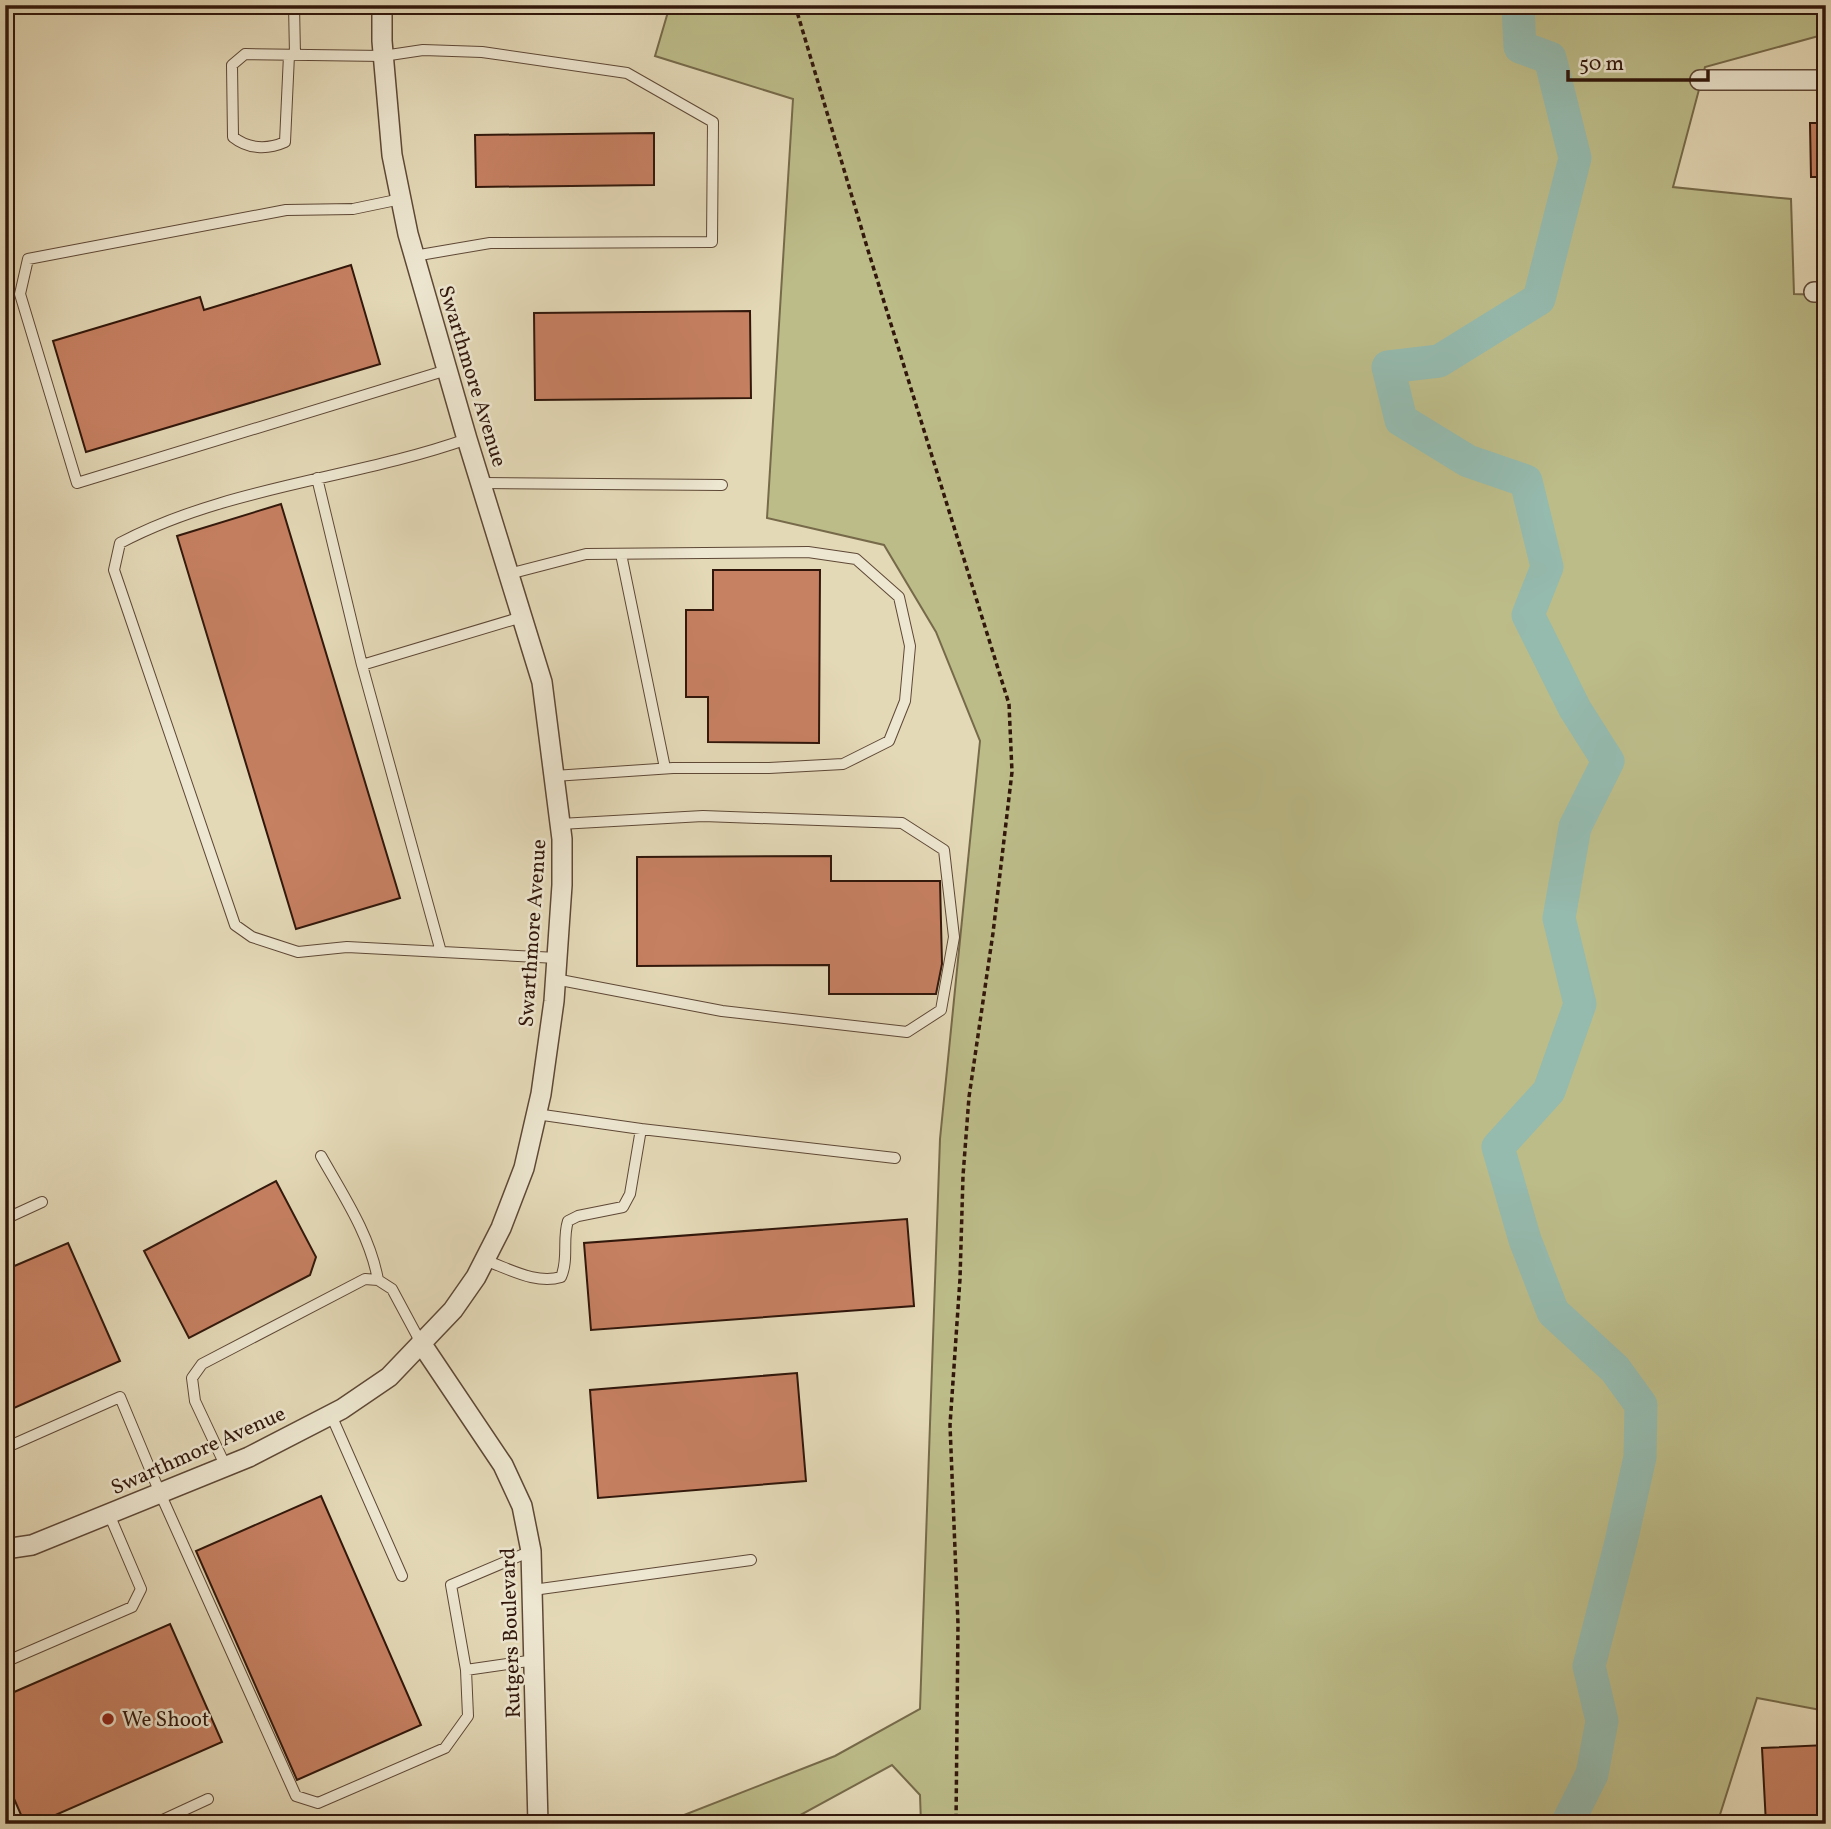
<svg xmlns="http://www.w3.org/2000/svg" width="1831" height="1829" viewBox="0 0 1831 1829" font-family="Vollkorn,serif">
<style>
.green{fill:#bcbc89;stroke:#766a4a;stroke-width:2}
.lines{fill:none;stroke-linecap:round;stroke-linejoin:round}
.river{stroke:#95baae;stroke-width:33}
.building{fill:#c68062;stroke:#31170b;stroke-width:2}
.service-casing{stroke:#5e4836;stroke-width:12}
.minor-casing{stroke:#5e4836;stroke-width:22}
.path{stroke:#31170b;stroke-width:3.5;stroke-dasharray:5 3.5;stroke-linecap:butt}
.service{stroke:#ede6d0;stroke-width:10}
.minor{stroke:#ede6d0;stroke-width:19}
.poi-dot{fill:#8f2418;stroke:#ede6d0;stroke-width:2.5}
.labels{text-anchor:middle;stroke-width:5;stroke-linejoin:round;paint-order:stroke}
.street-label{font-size:21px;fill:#31170b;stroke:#ede6d0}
.poi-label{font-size:21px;fill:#31170b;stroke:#ede6d0;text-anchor:start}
</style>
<rect width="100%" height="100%" fill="#e4d9b7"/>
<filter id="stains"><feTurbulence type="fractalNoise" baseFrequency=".00286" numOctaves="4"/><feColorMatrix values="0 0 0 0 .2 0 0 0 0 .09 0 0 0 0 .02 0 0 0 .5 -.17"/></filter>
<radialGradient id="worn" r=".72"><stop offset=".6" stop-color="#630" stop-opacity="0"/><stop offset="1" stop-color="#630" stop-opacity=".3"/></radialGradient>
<path class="green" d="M670,5h1156v29l-121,33 -32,120 118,12 3,95 32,1v1416l-69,-13 -40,126h-796l-1,-29 -28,-30 -108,59h-123l174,-68 85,-47 20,-570 40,-398 -44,-109 -52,-87 -117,-27 26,-419 -138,-43z"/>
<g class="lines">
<path class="river" d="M1518,5l2,42 30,11 25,100 -36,141 -100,62 -51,6 13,53 67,41 58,20 21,86 -19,48 47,94 33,52 -33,66 -16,91 21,86 -31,87 -51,56 27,93 28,72 62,57 26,36 -1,52 -19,85 -32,124 13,55 -10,53 -25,50"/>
</g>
<path class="building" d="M1810,123h16v54h-15z
M654,133v52l-178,2 -1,-52z
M351,265l29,99 -294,88 -33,-111 147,-44 4,13z
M750,311l1,87 -216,2 -1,-87z
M281,504l119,394 -104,31 -119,-393z
M713,570h107l-1,173 -111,-1v-45h-22v-87h27z
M831,856v25h109l2,83 -6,30h-107v-29l-192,1v-109z
M276,1181l40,76 -6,18 -121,63 -45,-87z
M907,1219l7,87 -323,24 -7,-87z
M68,1243l52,118 -115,51v-142z
M797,1373l9,108 -208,17 -8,-108z
M321,1496l100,229 -124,55 -101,-229z
M170,1624l52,118 -187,82h-10l-20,-46v-82z
M1826,1745v79h-60l-4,-76z"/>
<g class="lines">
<defs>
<path id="service" d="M294,5l1,50
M289,55l-4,87c-18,8 -37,7 -52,-5l-1,-72 13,-11 138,2 40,-6 59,2 145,21 86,49 -1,120 -222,1 -76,13
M401,199l-48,10 -67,1 -258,49 -8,35 57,189 370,-113
M467,439c-113,40 -239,47 -347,104l-6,27 121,355 17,12 46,15 49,-5 210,11
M317,478l45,187 79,287
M481,483l241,2
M621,554l44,214
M509,574l77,-20 222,-2 48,7 43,38 11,49 -5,55 -16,40 -46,23 -74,4h-96l-119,8
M362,665l160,-48
M555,979l167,32 185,21 34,-22 13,-73 -10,-87 -42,-27 -199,-7 -143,8
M536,1114l105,15 254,29
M321,1156c22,39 49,79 57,124
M5,1219l37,-17
M484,1260c24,8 52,25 77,17 8,-18 1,-38 7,-56l10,-5 45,-9 7,-13 11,-65
M331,1415l71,161
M5,1448l115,-51 40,96 136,303 22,7 127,-55 23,-32 -2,-46
M226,1467l-31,-66 -3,-23 10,-14 163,-85 13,1 14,9 29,54
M531,1551l-80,34 15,85 69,-10
M533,1590l218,-30
M5,1662l127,-55 9,-18 -32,-75
M154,1824l54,-25"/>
<path id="minor" d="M1700,80h126
M1814,292h12
M421,1343l82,122 19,41 9,45 7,273
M5,1549l27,-4 217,-88 93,-48 47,-32 64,-67 23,-33 25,-49 23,-60 17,-74 13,-93 8,-116v-46l-20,-157 -75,-243 -59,-205 -16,-79 -10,-114v-36"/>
</defs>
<use href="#service" class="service-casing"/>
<use href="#minor" class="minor-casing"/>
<path class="path" d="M795,5l72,242 142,457 3,68 -19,161 -24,164 -6,79 -3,103 -10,146 8,199 -2,200"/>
<use href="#service" class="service"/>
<use href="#minor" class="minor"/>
</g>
<circle class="poi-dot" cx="108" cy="1719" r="7"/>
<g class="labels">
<g class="street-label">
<text transform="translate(473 376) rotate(73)" y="7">Swarthmore Avenue</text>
<text transform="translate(532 933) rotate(-86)" y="7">Swarthmore Avenue</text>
<text transform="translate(198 1450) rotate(-24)" y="7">Swarthmore Avenue</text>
<text transform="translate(510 1633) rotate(-92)" y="7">Rutgers Boulevard</text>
</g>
<g class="poi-label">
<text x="122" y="1726">We Shoot</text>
</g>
</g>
<rect width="1831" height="1829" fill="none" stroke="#e4d9b7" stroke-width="28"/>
<rect x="7" y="7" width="1817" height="1815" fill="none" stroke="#31170b" stroke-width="3.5"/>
<rect x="14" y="14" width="1803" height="1801" fill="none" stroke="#31170b" stroke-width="2"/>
<path d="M1568 70v10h140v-10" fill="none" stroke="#31170b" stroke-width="3.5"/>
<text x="1579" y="70" font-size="21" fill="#31170b" stroke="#ede6d0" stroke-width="5" paint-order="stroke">50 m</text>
<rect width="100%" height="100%" filter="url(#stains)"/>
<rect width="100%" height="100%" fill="url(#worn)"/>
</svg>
